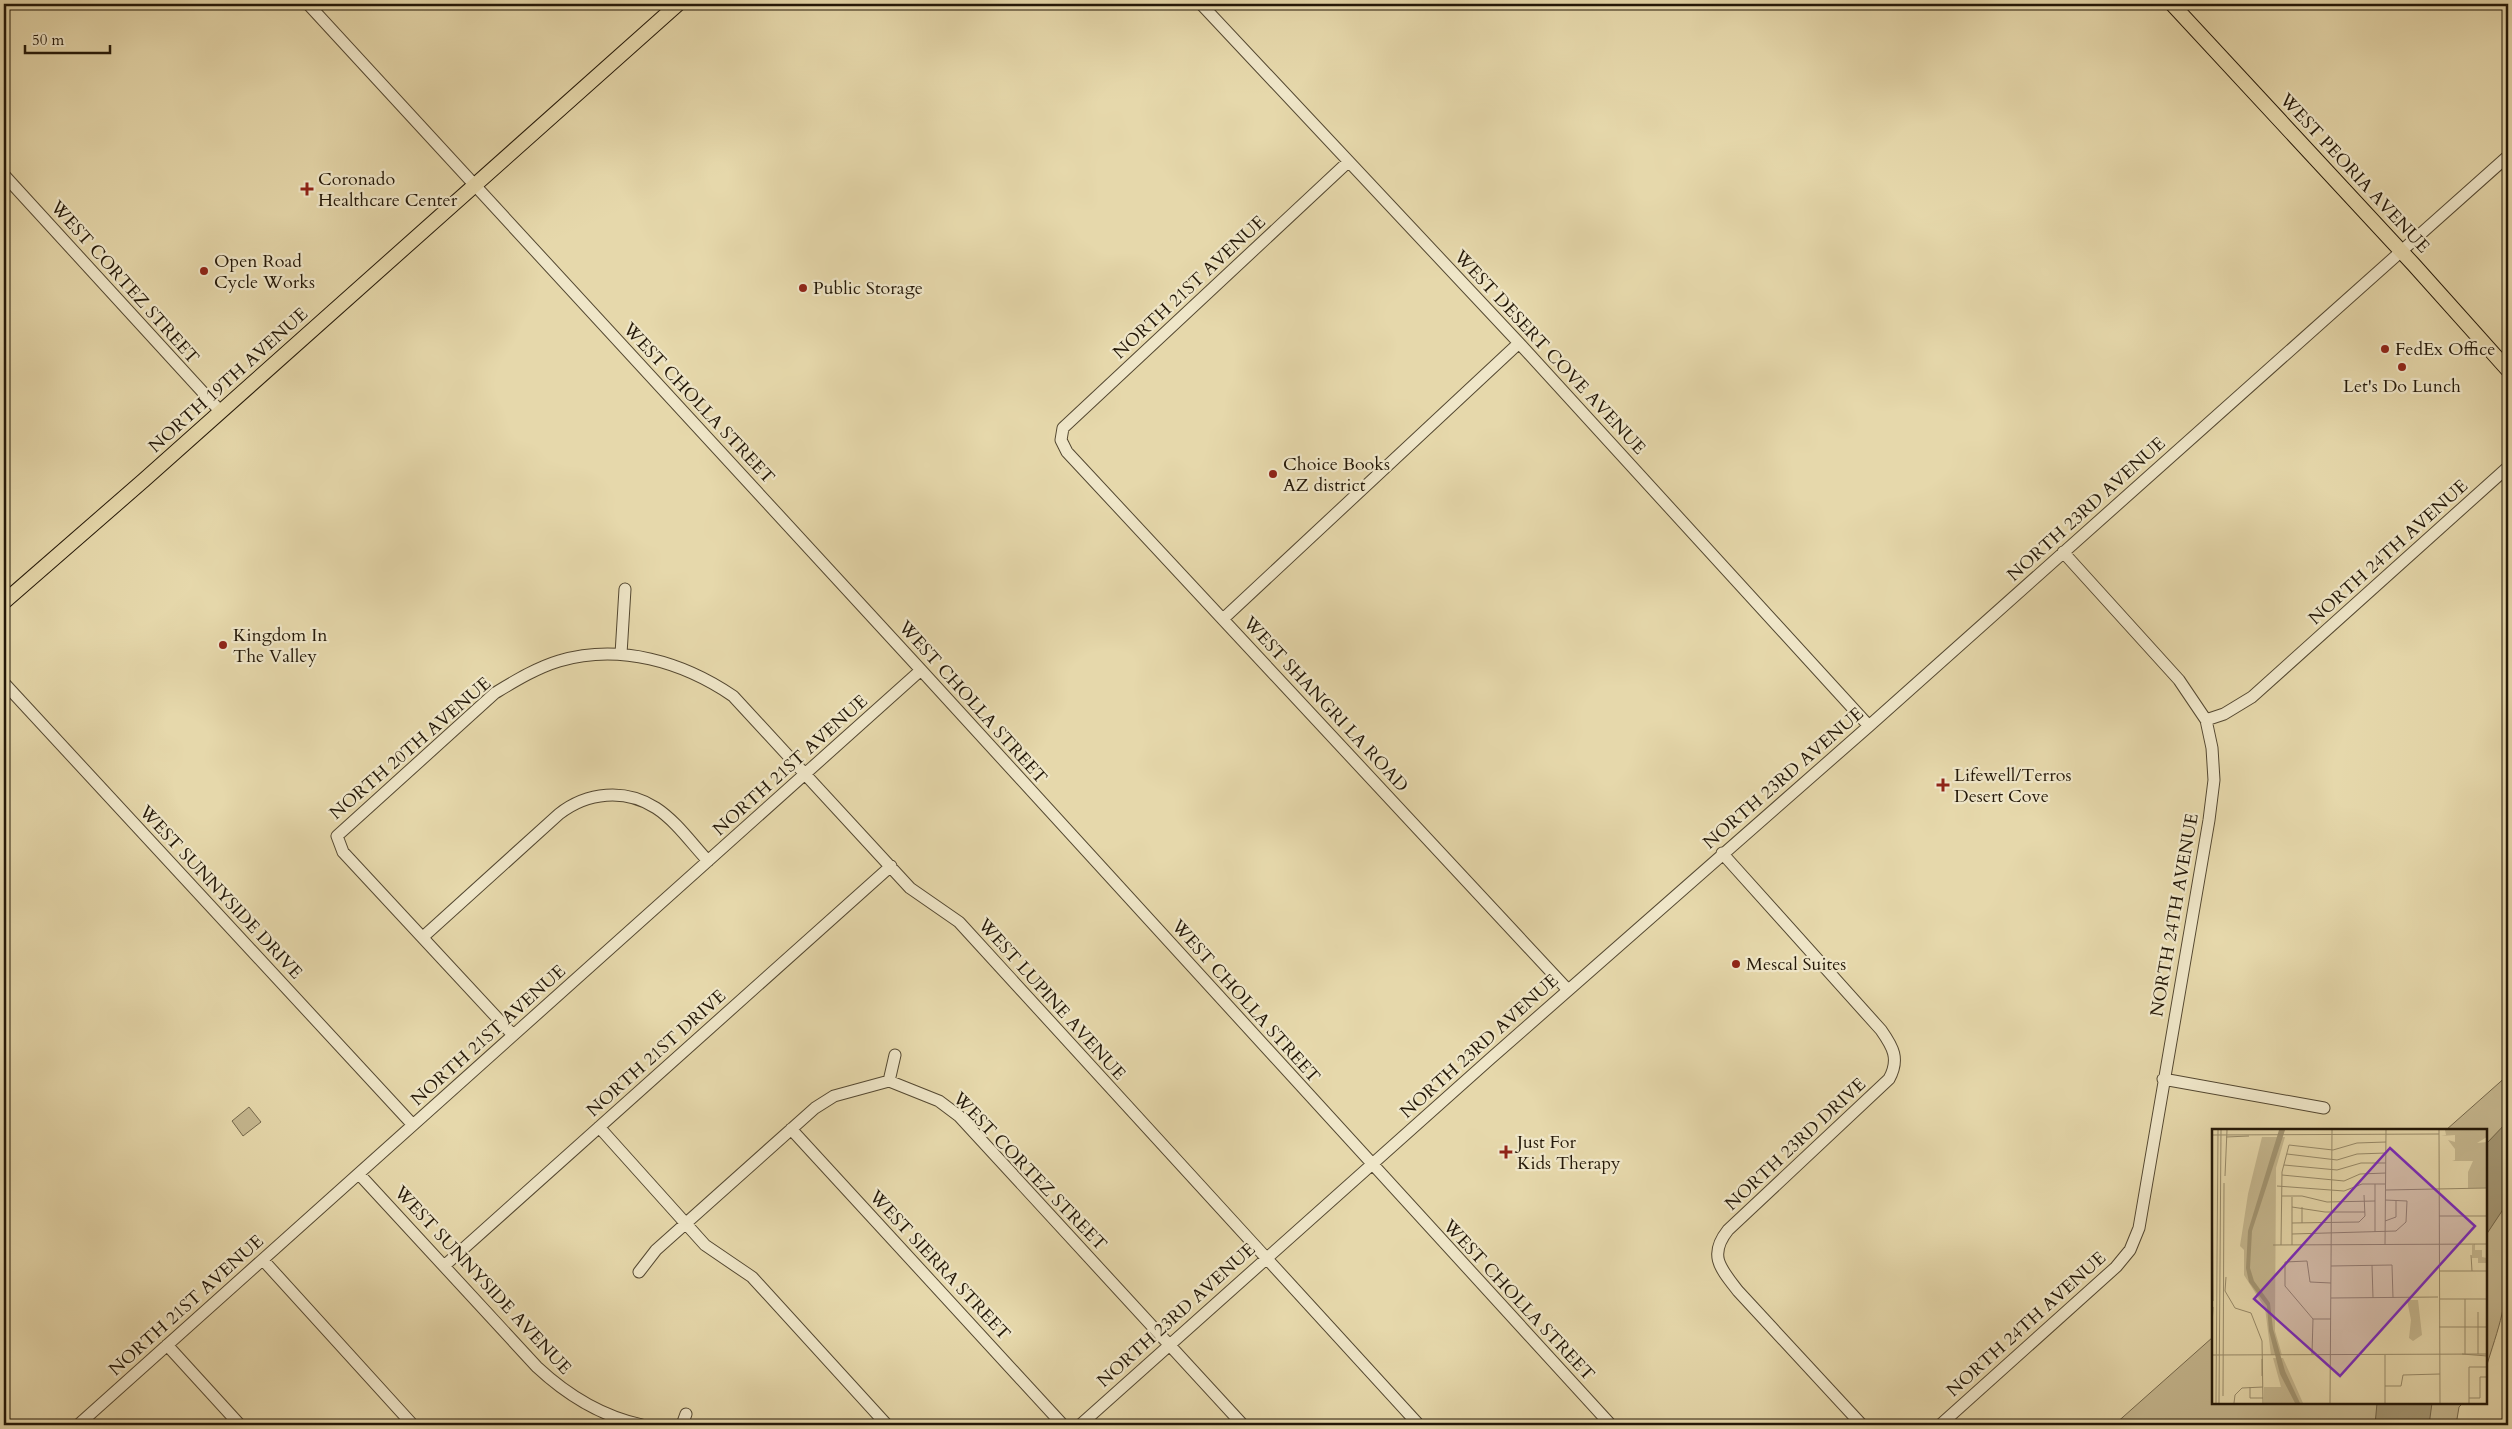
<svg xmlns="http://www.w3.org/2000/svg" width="2512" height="1429" viewBox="0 0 2512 1429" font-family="Cardo,serif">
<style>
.green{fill:#c5b78f;stroke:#74684c}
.water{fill:#a49774;stroke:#716449}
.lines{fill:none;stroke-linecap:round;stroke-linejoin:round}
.minor-casing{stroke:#544831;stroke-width:13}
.major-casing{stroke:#241808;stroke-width:16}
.minor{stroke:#efe6c8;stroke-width:11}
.major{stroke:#e6d8ab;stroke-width:14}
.poi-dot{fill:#8f2418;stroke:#efe6c8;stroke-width:2}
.labels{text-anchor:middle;stroke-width:4.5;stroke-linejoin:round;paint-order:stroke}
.street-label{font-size:18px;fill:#241808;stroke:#efe6c8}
.poi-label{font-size:18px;fill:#241808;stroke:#efe6c8;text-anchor:start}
.inset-road{fill:none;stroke:#988b6a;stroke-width:1}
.view{fill:#7b2cbf;fill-opacity:0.15;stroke:#7b2cbf;stroke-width:2.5}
.inset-edge{fill:none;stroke:#241808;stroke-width:2.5}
</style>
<rect width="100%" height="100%" fill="#e6d8ab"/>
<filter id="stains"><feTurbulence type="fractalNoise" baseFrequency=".004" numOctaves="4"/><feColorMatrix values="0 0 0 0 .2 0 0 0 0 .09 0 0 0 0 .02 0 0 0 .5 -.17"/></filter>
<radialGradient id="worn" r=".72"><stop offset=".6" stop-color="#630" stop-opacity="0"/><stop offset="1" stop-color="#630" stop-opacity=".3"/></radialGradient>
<path class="green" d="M2508,1075v176l-5,8c9,39 -6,71 -17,109v-238h-40z
M249,1107l12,15 -18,14 -11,-15z
M2213,1337v66h250l-4,4 -3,18h-342z"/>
<path class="water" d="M2508,1121v81l-22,33v-91z
M2377,1403h55l-3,22h-54z"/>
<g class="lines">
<defs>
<path id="minor" d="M308,4l613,666 690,755
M1201,4l318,339 350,383
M1348,162l-285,266 -2,12 6,12 501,538
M4,175l217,237
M1223,619l296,-276
M621,654l4,-65
M4,683l409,442
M2206,720l18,-6 28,-17 256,-230
M1722,853l159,177c12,17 19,29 8,49l-161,151c-20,25 -8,38 10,61l124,134
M423,937l136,-123c28,-22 66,-26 97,-6 20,13 36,36 52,53
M513,1035l-170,-183 -6,-16 158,-143c20,-12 41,-25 64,-32 61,-18 124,1 174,35l177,192 49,34 460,503
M2163,1079l161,29
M889,1081l6,-26
M599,1127l106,118 47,32 135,148
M791,1129l272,296
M359,1174l178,193c30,28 63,49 105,58
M263,1260l150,165
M444,1266l447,-400
M639,1272l17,-22 159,-142 19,-12 55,-15 50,20 20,15 284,309
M167,1345l73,80
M78,1425l843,-755
M682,1425l4,-11
M1080,1425l410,-366 379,-333 639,-570
M1940,1425l176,-158 14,-17 9,-22 70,-408 5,-40 -2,-32 -6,-28 -27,-40 -116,-128"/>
<path id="major" d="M2172,4l242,261 94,105
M4,602l140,-122 534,-476"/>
</defs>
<use href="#minor" class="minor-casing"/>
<use href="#major" class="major-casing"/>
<use href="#minor" class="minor"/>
<use href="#major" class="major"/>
</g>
<g class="poi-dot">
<path d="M304.5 181.5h5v5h5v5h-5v5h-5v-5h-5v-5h5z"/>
<circle cx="204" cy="271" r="5"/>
<circle cx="803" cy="288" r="5"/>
<circle cx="2385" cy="349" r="5"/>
<circle cx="2402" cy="367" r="5"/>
<circle cx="1273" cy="474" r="5"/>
<circle cx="223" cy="645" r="5"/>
<path d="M1940.5 777.5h5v5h5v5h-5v5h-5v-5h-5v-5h5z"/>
<circle cx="1736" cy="964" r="5"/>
<path d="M1503.5 1144.5h5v5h5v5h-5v5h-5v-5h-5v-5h5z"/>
</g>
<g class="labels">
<g class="street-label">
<text transform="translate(2355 173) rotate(47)" y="6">WEST PEORIA AVENUE</text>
<text transform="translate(125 282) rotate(48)" y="6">WEST CORTEZ STREET</text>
<text transform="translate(1189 287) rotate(-43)" y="6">NORTH 21ST AVENUE</text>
<text transform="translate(1550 352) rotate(47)" y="6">WEST DESERT COVE AVENUE</text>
<text transform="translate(228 380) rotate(-42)" y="6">NORTH 19TH AVENUE</text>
<text transform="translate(699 403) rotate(47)" y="6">WEST CHOLLA STREET</text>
<text transform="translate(2086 509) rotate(-42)" y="6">NORTH 23RD AVENUE</text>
<text transform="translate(2388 552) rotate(-42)" y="6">NORTH 24TH AVENUE</text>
<text transform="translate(973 702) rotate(48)" y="6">WEST CHOLLA STREET</text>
<text transform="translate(1326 704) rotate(47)" y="6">WEST SHANGRI LA ROAD</text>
<text transform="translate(410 748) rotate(-41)" y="6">NORTH 20TH AVENUE</text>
<text transform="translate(790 765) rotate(-42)" y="6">NORTH 21ST AVENUE</text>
<text transform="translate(1783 778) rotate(-41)" y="6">NORTH 23RD AVENUE</text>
<text transform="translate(221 892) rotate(47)" y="6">WEST SUNNYSIDE DRIVE</text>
<text transform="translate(2174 915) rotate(-80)" y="6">NORTH 24TH AVENUE</text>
<text transform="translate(1052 999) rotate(48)" y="6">WEST LUPINE AVENUE</text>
<text transform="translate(1246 1001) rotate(48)" y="6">WEST CHOLLA STREET</text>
<text transform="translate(488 1035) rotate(-42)" y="6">NORTH 21ST AVENUE</text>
<text transform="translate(1479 1046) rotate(-42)" y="6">NORTH 23RD AVENUE</text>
<text transform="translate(656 1053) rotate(-42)" y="6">NORTH 21ST DRIVE</text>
<text transform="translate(1795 1144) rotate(-43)" y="6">NORTH 23RD DRIVE</text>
<text transform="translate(1030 1171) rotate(46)" y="6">WEST CORTEZ STREET</text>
<text transform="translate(940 1265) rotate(47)" y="6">WEST SIERRA STREET</text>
<text transform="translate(483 1280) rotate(47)" y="6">WEST SUNNYSIDE AVENUE</text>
<text transform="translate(1519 1300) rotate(47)" y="6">WEST CHOLLA STREET</text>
<text transform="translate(186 1305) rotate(-42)" y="6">NORTH 21ST AVENUE</text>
<text transform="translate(1176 1315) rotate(-42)" y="6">NORTH 23RD AVENUE</text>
<text transform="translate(2026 1324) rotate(-42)" y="6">NORTH 24TH AVENUE</text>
</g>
<g class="poi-label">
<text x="318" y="185">Coronado<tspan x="318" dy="21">Healthcare Center</tspan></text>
<text x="214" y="267">Open Road<tspan x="214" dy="21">Cycle Works</tspan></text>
<text x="813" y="294">Public Storage</text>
<text x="2395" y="355">FedEx Office</text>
<text x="2402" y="392" text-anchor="middle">Let's Do Lunch</text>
<text x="1283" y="470">Choice Books<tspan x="1283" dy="21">AZ district</tspan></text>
<text x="233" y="641">Kingdom In<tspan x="233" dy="21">The Valley</tspan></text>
<text x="1954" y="781">Lifewell/Terros<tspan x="1954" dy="21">Desert Cove</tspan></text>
<text x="1746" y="970">Mescal Suites</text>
<text x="1517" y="1148">Just For<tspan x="1517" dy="21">Kids Therapy</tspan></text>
</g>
</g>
<g transform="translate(2212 1129)">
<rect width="275" height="275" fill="#e6d8ab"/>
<path d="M233,1h42v7l-10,6 10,-1v46h-19v-16l5,-11h-21l3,-1v-11l-7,-9 7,2v-7l-14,1 5,-1zM50,8h23l-9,31 -1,163 7,24h-11l-6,-47 -21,-33v-25l-4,-4 8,-52zM263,115v6h7v7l5,1v5h-9v-5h-6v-13zM195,171h11l4,35 -9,6 -4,-3 2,-18zM61,229h10l20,45h-39v-16h17z" fill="#c5b78f"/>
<path d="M67,1h6l-33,101 -2,37 4,13 16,22 3,26 12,42 15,32h-5l-15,-29 -11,-43 -2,-25 -18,-24 -3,-14 2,-37z" fill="#a49774"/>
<path class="inset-road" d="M227,1l1,273M0,6l227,-1M14,8l23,-1M0,15l1,157M75,25l50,6 20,-6 29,-1M72,36l53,5 24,-7h25M70,46l62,6 16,-7 26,-1M13,47l2,-46M65,57l67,5 18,-7h23M174,61l101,-2M70,67h20l25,6 48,-1M80,78l33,5h40M227,87h48M173,92l11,-4v-16M80,94l67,-1 6,-6 -1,-21M90,94v-16M163,103v-48M80,105l104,-3 10,-9 1,-21 -22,-1M61,116l214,-1M69,116l1,-73 7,-27 44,5 24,-7 29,-1M80,116v-48M173,116l1,-115M259,126l1,16M160,136l1,33M119,137l61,-1 1,33M227,142h48M14,148l-1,14 10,17 16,5 11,28 1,62M119,169l107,-1M228,170h47M101,190l-28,-33v-24l22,-1 3,21 21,1M101,190h18M0,197l1,-19M227,198h48M100,225l1,-35M250,225l25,2M253,225v-55M266,225v-42M0,226l275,-1M50,230v17M173,257h16l2,-11 37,-1M38,258v11h13M11,267l1,-213M257,269h11v-21h7M4,274l2,-273M7,274l2,-273M22,274l1,-8 7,-7 21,-1M118,274l2,-273M173,274v-48M257,274v-36h18"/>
<path class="view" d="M178,19l85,78 -135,150 -86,-77z"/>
<rect width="275" height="275" class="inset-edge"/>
</g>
<rect width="2512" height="1429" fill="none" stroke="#e6d8ab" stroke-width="20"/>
<rect x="5" y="5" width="2502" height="1419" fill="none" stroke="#241808" stroke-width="2.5"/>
<rect x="10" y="10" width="2492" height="1409" fill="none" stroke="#241808"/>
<path d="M25 45v8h85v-8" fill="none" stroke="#241808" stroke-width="2.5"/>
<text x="32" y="45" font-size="15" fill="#241808" stroke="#efe6c8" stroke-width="4" paint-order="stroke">50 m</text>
<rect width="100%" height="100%" filter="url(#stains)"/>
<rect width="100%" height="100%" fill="url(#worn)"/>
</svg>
